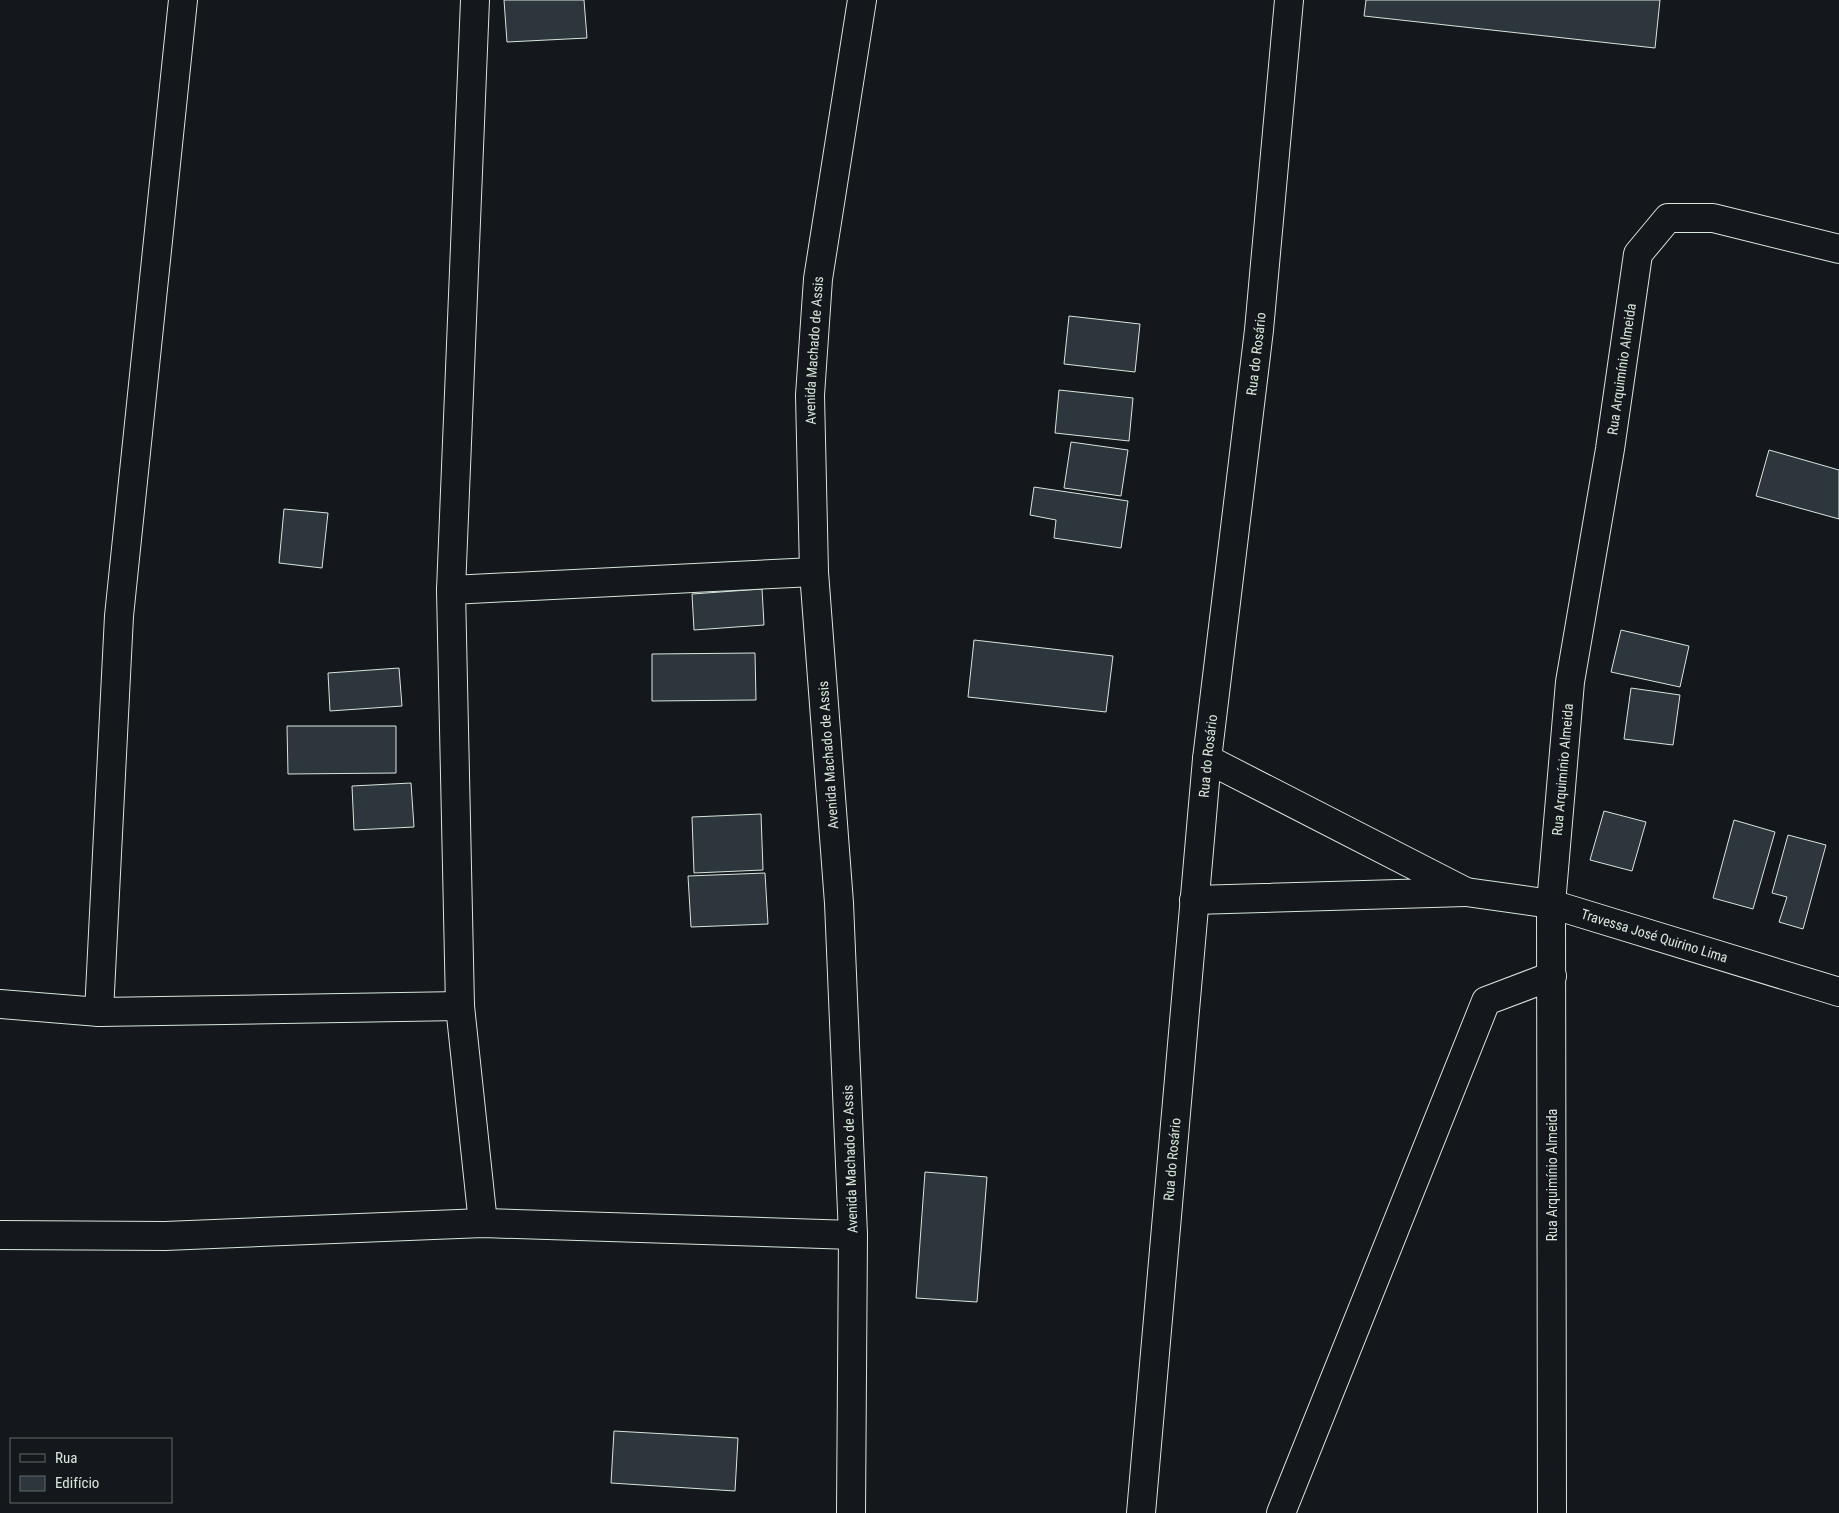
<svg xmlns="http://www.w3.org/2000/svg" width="1839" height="1513" viewBox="0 0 1839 1513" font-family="'Roboto Condensed',sans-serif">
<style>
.building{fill:#2c363c;stroke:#d8e6dc}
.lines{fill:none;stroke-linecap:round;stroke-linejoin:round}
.minor-casing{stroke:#d8e6dc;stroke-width:30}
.primary-casing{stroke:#d8e6dc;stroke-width:30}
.minor{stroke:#14181c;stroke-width:28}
.primary{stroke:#14181c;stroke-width:28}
.labels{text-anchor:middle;stroke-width:4;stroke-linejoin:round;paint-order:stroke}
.street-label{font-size:14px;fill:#d8e6dc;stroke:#14181c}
</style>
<rect width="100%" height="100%" fill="#14181c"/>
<path class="building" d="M504,0h80l3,38 -80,4z
M1366,0h294l-5,48 -291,-32z
M1069,316l71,8 -5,48 -71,-8z
M1059,390l74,8 -4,43 -74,-8z
M1071,442l57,8 -7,46 -57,-8z
M1769,450l70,20v49l-83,-23z
M1034,487l94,14 -7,47 -67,-10 2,-18 -26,-5z
M284,509l44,4 -6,55 -43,-5z
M762,589l2,36 -70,5 -2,-36z
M1621,630l68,16 -9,41 -69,-15z
M974,640l139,16 -7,56 -138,-15z
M755,653l1,47 -104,1v-47z
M399,668l3,38 -72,5 -2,-38z
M1631,688l49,7 -7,50 -49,-6z
M287,726h109v47l-108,1z
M411,783l3,44 -60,3 -2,-44z
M1604,811l42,11 -14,49 -42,-11z
M761,814l2,56 -69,3 -2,-56z
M1734,820l41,12 -22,77 -40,-11z
M1788,835l38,10 -23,84 -24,-7 8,-25 -15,-4z
M765,873l3,51 -77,3 -3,-51z
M925,1172l62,5 -10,125 -61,-4z
M614,1431l124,7 -3,53 -124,-8z"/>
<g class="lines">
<defs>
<g id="minor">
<path d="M475,0l-24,590 9,416 23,217"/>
<path d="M451,590l363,-18"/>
<path id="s1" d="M1466,892l85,12 288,88"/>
<path d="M1194,900l272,-8 -259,-133"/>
<path d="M0,1004l99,8 361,-6"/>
<path d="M99,1012l20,-396 64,-616"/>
<path d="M0,1235l165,1 318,-13 370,12"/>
<path id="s2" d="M1141,1513l66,-754 52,-429 30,-330"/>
<path d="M1281,1513l205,-512 66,-25"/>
<path id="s3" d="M1552,1513l-1,-609 19,-222 40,-233 28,-195 30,-36h45l126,31"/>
</g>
<g id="primary">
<path id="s4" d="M851,1513l2,-278 -14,-332 -25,-331 -4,-177 8,-116 44,-279"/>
</g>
</defs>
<use href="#minor" class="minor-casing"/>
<use href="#primary" class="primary-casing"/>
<use href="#minor" class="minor"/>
<use href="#primary" class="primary"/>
</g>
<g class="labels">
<g class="street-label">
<text dy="5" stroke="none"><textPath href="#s4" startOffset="1164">Avenida Machado de Assis</textPath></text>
<text dy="5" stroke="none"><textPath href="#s2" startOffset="1165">Rua do Rosário</textPath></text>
<text dy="5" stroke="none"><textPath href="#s3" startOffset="1149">Rua Arquimínio Almeida</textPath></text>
<text transform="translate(828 755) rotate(-94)" y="5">Avenida Machado de Assis</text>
<text dy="5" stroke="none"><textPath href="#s2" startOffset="760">Rua do Rosário</textPath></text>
<text dy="5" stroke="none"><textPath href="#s3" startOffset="744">Rua Arquimínio Almeida</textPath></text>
<text dy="5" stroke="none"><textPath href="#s1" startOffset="194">Travessa José Quirino Lima</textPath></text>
<text transform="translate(850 1159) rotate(-92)" y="5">Avenida Machado de Assis</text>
<text dy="5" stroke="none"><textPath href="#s2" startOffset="355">Rua do Rosário</textPath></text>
<text transform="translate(1552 1175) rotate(-90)" y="5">Rua Arquimínio Almeida</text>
</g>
</g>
<rect x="10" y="1438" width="162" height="65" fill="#14181c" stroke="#626a69"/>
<rect x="20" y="1454" width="25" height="8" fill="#14181c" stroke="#626a69"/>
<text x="55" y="1463" font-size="15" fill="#d8e6dc">Rua</text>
<rect x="20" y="1476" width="25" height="15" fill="#2c363c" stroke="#626a69"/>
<text x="55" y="1488" font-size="15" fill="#d8e6dc">Edifício</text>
</svg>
